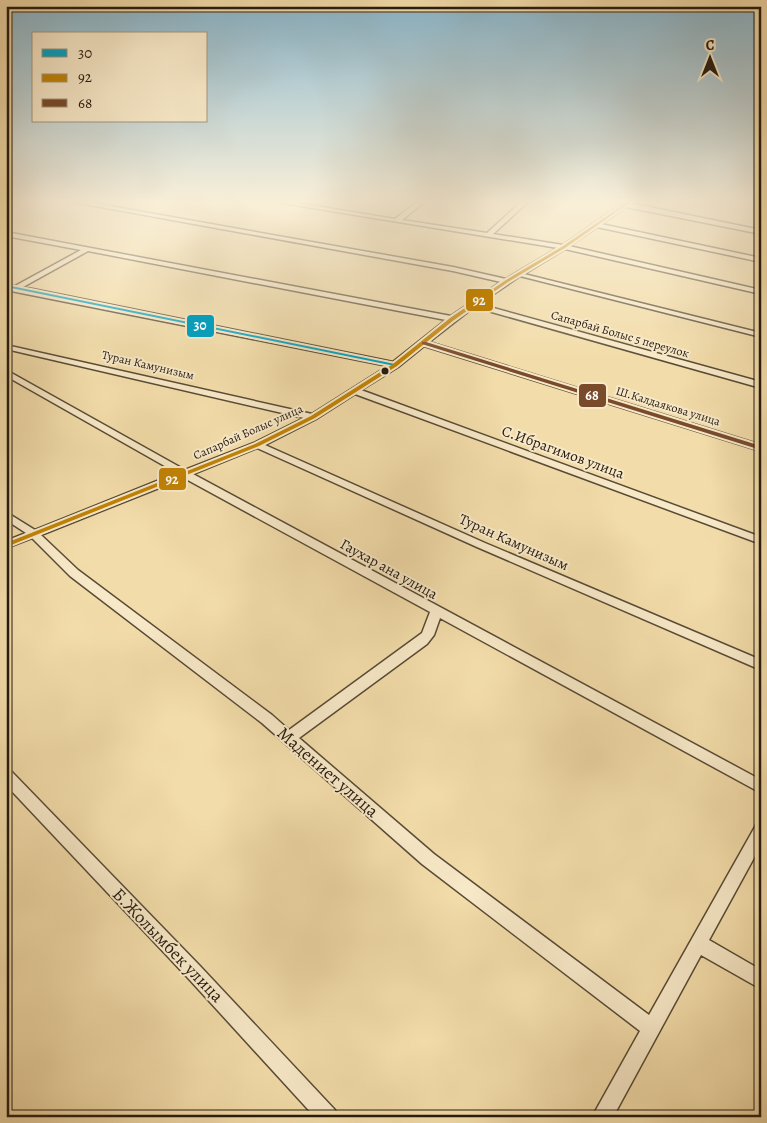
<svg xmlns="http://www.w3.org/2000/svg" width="767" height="1123" viewBox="0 0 767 1123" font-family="Alegreya,serif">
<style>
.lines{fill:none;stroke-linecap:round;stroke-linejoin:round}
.minor-casing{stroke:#584b36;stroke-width:3}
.minor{fill:#f7e8c7;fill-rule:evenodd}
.bus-1-casing{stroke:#f7e8c7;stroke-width:4}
.bus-2-casing{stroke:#f7e8c7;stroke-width:4}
.bus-3-casing{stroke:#f7e8c7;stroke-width:4}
.bus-1{fill:#02a2c4;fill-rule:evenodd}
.bus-2{fill:#c28304;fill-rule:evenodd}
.bus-3{fill:#7a4b2a;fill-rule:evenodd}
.bus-dot{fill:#251b10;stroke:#f7e8c7;stroke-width:2}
.labels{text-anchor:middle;stroke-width:4;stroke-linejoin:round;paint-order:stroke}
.far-street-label{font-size:12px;fill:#251b10;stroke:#f7e8c7}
.street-label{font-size:15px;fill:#251b10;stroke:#f7e8c7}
.near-street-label{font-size:18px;fill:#251b10;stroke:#f7e8c7}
.line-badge{stroke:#f7e8c7;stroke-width:2}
.badge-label{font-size:14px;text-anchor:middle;font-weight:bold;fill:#fff}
</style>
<rect width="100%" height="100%" fill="#f2dca9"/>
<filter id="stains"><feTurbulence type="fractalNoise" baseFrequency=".004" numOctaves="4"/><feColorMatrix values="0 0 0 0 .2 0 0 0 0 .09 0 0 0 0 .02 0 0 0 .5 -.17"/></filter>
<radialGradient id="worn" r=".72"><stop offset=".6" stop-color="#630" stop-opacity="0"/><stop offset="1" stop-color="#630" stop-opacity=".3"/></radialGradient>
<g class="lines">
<defs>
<path id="minor" d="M10,202h9l-13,6v-4z
M73,202h14l366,65 53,12 52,-31 -282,-46h15l104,17 22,-17h7l-22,18 85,13 34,-31h7l-35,32 70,11 62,-43 136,28v4l-135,-27 -25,17 160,34v4l-164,-35 -28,19 192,44v4l-196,-45 -41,25 237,59v4l-241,-61 -41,28 282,78v6l-287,-81 -45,35 332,103v6l-337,-105 -26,21 -37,23 400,147v7l-406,-150 -39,25 -51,26 220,98 276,117v10l-284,-123 -220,-99 -64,26 568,306v13l-321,-175 -6,17 -7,9 -128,94 135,116 215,161 107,-190 5,-2v22l-52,95 52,30v19l-60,-34 -88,162h-21l48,-86 -218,-167 -160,-141 -192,-147 -38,-38 -26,10v-7l20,-8 -20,-13v-8l29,18 142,-57 -171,-97v-6l179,100 69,-27 50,-25 -298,-69v-4l306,69 76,-48 -377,-75 -5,-3v-4l9,2 66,-36 -75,-14v-4l445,84 50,-34 -48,-11zM88,251l358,69 -53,42 -370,-75zM184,478l246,134 -8,21 -133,97 -17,-15 -194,-145 -37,-35z
M748,202h13v4l-12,-3z
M6,769l5,2 189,195 135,144 3,7h-23l-127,-139 -182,-193z"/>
</defs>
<use href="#minor" class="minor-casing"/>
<use href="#minor" class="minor"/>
<defs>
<path id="bus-1" d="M6,285l389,79 2,1 -2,1 -389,-79z"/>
<path id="bus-2" d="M627,202h4l-66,46 -57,34 -54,38 -57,46 -82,52 -56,28 -253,101v-4l249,-99 56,-28 82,-52 57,-46 56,-38 57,-34z"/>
<path id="bus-3" d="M422,342h4l335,104v4l-339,-106z"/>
</defs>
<use href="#bus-1" class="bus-1-casing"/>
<use href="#bus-2" class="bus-2-casing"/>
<use href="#bus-3" class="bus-3-casing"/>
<use href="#bus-1" class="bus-1"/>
<use href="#bus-2" class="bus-2"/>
<use href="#bus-3" class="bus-3"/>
</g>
<linearGradient id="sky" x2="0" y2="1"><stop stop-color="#89b7ce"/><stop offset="0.56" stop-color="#f9efd8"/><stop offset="1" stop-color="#f9efd8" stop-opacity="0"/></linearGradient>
<rect width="767" height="359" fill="url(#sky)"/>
<circle class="bus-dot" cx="385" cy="371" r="4.5"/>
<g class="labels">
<g class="far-street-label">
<text transform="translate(620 334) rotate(16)" y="4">Сапарбай Болыс 5 переулок</text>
<text transform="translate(148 365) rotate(13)" y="4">Туран Камунизым</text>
<text transform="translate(668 406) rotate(17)" y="4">Ш.Калдаякова улица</text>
<text transform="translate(248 432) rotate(-24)" y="4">Сапарбай Болыс улица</text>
</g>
<g class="street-label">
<text transform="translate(563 452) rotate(20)" y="5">С.Ибрагимов улица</text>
<text transform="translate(514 542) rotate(24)" y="5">Туран Камунизым</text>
<text transform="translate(389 569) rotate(29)" y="5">Гаухар ана улица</text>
</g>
<g class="near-street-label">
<text transform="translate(328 772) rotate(41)" y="6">Мадениет улица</text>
<text transform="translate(168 945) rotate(46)" y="6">Б.Жолымбек улица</text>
</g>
</g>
<g class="line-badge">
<rect x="465" y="288" width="29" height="24" rx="5" fill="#c28304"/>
<rect x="186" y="314" width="29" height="24" rx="5" fill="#02a2c4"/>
<rect x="578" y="383" width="29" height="25" rx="5" fill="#7a4b2a"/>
<rect x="158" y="467" width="29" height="24" rx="5" fill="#c28304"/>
</g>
<g class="badge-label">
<text x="479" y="305">92</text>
<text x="200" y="330">30</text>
<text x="592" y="400">68</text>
<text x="172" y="484">92</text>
</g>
<rect width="767" height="1123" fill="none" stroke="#f2dca9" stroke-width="25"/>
<rect x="8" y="8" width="752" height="1108" fill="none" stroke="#251b10" stroke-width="2.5"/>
<rect x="12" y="12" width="742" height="1098" fill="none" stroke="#251b10"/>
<rect x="32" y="32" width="175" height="90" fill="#f7e8c7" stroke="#a3967e"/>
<rect x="42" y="49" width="25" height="8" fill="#02a2c4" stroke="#a3967e"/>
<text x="78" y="58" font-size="15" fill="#251b10">30</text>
<rect x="42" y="74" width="25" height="8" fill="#c28304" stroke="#a3967e"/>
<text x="78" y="82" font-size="15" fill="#251b10">92</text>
<rect x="42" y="99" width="25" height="8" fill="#7a4b2a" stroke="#a3967e"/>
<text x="78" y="108" font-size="15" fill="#251b10">68</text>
<g transform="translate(710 58)" stroke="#f7e8c7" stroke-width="4" paint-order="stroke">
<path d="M0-4L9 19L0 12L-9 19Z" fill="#251b10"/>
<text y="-8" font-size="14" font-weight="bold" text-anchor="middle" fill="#251b10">С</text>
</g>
<rect width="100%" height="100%" filter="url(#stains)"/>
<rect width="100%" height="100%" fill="url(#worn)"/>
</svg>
